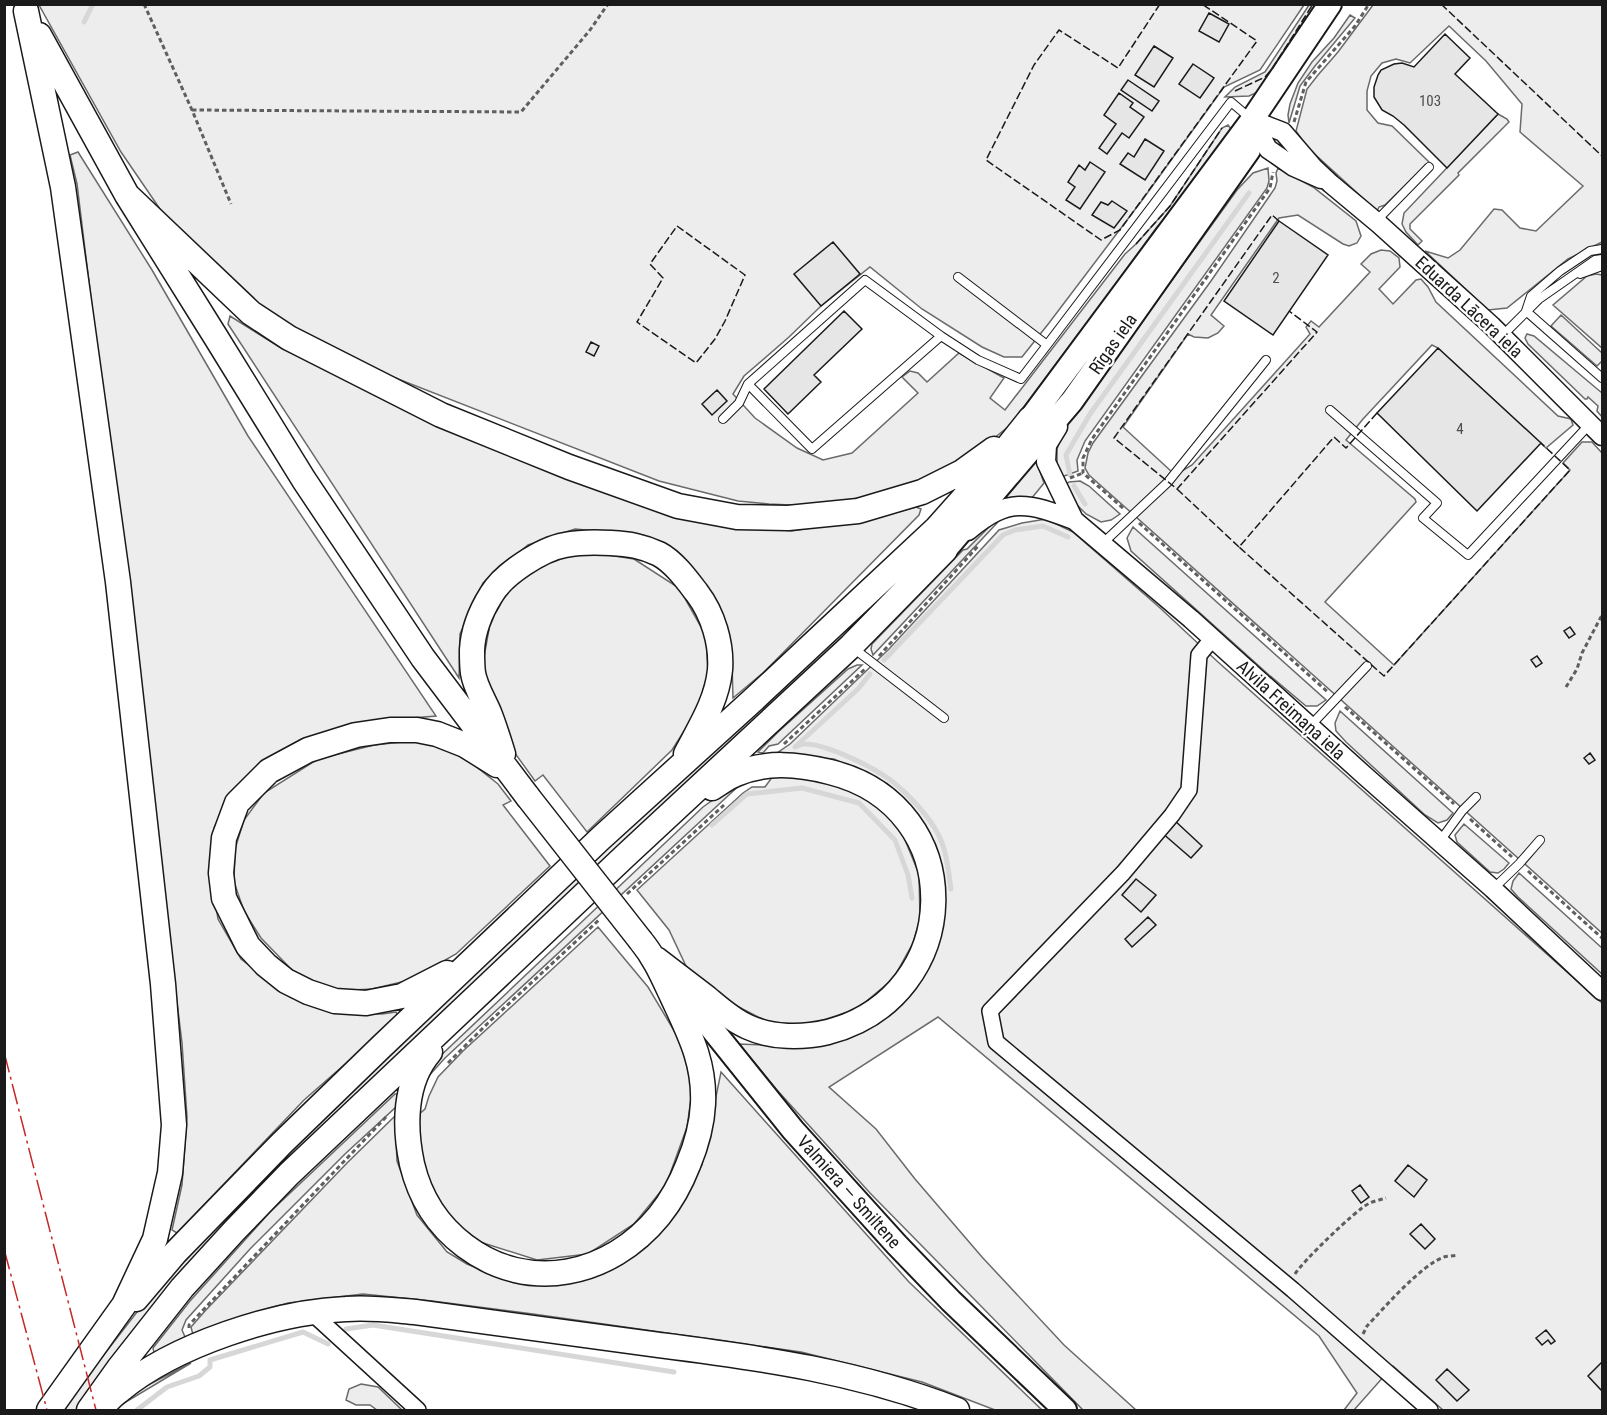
<svg xmlns="http://www.w3.org/2000/svg" width="1607" height="1415" viewBox="0 0 1607 1415" font-family="'Roboto Condensed',sans-serif">
<style>
.built{fill:#ededed;stroke:#6a6a6a;stroke-width:1.5}
.lines{fill:none;stroke-linecap:round;stroke-linejoin:round}
.stream{stroke:#d7d7d7;stroke-width:5}
.building{fill:#e6e6e6;stroke:#1a1a1a;stroke-width:1.5}
.service-casing{stroke:#1a1a1a;stroke-width:10}
.minor-casing{stroke:#1a1a1a;stroke-width:18}
.tertiary-casing{stroke:#1a1a1a;stroke-width:21}
.primary-casing{stroke:#1a1a1a;stroke-width:26}
.trunk-casing{stroke:#1a1a1a;stroke-width:27}
.path{stroke:#5f5f5f;stroke-width:3;stroke-dasharray:4.5 3;stroke-linecap:butt}
.service{stroke:#fff;stroke-width:8}
.minor{stroke:#fff;stroke-width:15}
.tertiary{stroke:#fff;stroke-width:18}
.primary{stroke:#fff;stroke-width:22}
.trunk{stroke:#fff;stroke-width:24}
.trunk-bridge-casing{stroke:#1a1a1a;stroke-width:27;stroke-linecap:butt}
.trunk-bridge{stroke:#fff;stroke-width:24}
.fence{stroke:#1a1a1a;stroke-width:1.5;stroke-dasharray:8 3;stroke-linecap:butt}
.power{stroke:#c62828;stroke-width:1.5;stroke-dasharray:21 4.5 3 4.5;stroke-linecap:butt}
.labels{text-anchor:middle;stroke-width:4.5;stroke-linejoin:round;paint-order:stroke}
.number-label{font-size:15px;fill:#4d4d4d}
.street-label{font-size:18px;fill:#1a1a1a;stroke:#fff}
</style>
<rect width="100%" height="100%" fill="#fff"/>
<path class="built" d="M39,5h1265l-44,65 -36,17 -81,112 -94,124 -27,34h-18l-22,-10 -60,-38 -52,-42 -49,39 -32,31 -45,39 -11,18 22,24 42,30 26,12 29,-7 66,-60 -16,-16 8,-6 8,2 9,9 32,-29 45,25 -14,20 15,12 120,-156 11,-10 34,-38 52,-78 6,-3 3,4v4l-56,75 -18,19 -98,135 -45,60 -37,30 -43,26 -64,18 -58,10 -43,-2 -31,-3 -79,-20 -312,-122 -100,-57 -85,-90 -41,-60z
M1309,5h8l-59,87 -9,4 -24,1 10,-10 30,-15z
M1373,5h229v237l-34,17 -61,49 -19,2 -63,-59 23,7 12,-8 34,-41 8,1 18,18 16,3 47,-45 -63,-54 2,-28 -36,-43 -37,-35 -39,37 -14,-4 -14,4 -11,13 -4,15v19l11,13 14,3 37,36 -44,43 -6,2 -2,4 -70,-64 -11,-16 11,-42 11,-14 20,-23z
M1350,15l5,3 -40,48 -15,20 -11,37 -1,-8 2,-11 8,-21 14,-21 22,-24z
M1498,114l9,5 2,3 -51,51 1,2 -49,49v5l12,12 -4,4 -12,-13 -4,-8 2,-11z
M78,152l74,118 96,166 188,280 -73,6 -61,17 -38,21 -32,31 -18,37 -4,40 8,51 23,40 49,38 46,16 46,1 14,-2 3,5 -95,83 -127,133 -5,-3 10,-45 5,-68 -5,-74 -105,-859 -7,-29z
M1268,168l1,13 -2,7 -182,253 -8,19 1,11 -19,7 -2,-13v-16l6,-18 174,-241 16,-17z
M1278,168l35,19 43,34 5,15 -4,7 -8,3 -6,-2 -45,-29 -19,3 -68,97 13,11 -6,7 -10,5 -14,-1 -6,-3 -65,93 49,45 10,-1 10,-6 118,-131 -4,-7 5,-6 8,6 51,-55 -9,-8 10,-10 10,-4 9,1 9,7 1,9 -21,22 14,15 23,-24 5,-1 7,8 8,15 122,114 13,3 2,6 -27,23 -108,-100 -6,-3 -69,74 -17,21 69,59 1,3 -91,100 69,63 176,-195 -7,-7 19,-21h10l10,11v480l-513,-458 -4,-7 3,-15 5,-10 118,-162 64,-93 2,-7 -1,-8z
M1596,274l6,1v73l-49,-43 34,-29z
M1561,315l41,38v8l-5,5 -46,-40z
M230,316l51,32 95,45 316,126 100,12 87,-14 37,-10 5,2 -2,6 -155,157 -31,26 -1,-34 -39,-92 -50,-37 -68,-6 -47,16 -45,38 -23,51 -1,44 -231,-354z
M1527,334l7,2 68,57v24l-5,-6 1,-5 -10,-9 -1,2h-2l-57,-55 -3,-6z
M1034,462l3,1 7,20 -13,16 -21,1 -4,-4 2,-5z
M1080,481l9,5 31,28 -9,6 -10,2 -15,-8 -18,-18 -6,-9 7,-5z
M1046,519l27,13 86,75 59,55 384,341v407h-159l-50,-44 -39,44h-10l13,-17 -38,-57 -381,-319 -109,70 47,42 39,50 67,78 82,88 72,65h-53l-213,-217 -93,-103 -38,-46 73,3 54,-18 38,-29 29,-46 11,-54 -4,-40 -21,-42 -42,-39 -43,-20 -50,-4 -7,-2 13,-9 99,-95 110,-119 23,-7z
M993,523h4l-124,132 -2,-6 1,-5 91,-94 4,-1z
M1133,527l193,173 -9,6h-11l-37,-31 -138,-124 -4,-13z
M939,533l-45,55 -325,311 -491,511h-17l76,-98 60,-71 69,-72z
M595,553l39,6 45,29 27,48 2,37 -11,38 -25,39 -85,82 -44,-57 -8,6 -36,-50 -18,-57 11,-62 29,-35 30,-18z
M857,665h5l-84,79 -9,2 -6,7 -5,-1 20,-20 70,-63z
M1340,711l113,102 -6,7 -9,3 -13,-8 -79,-73 -10,-11 -1,-8z
M420,740l27,8 22,13 29,23 13,17 -8,4 47,61 -94,88 -46,26 -38,9 -38,2 -42,-21 -31,-32 -17,-27 -10,-29 1,-33 9,-29 20,-27 54,-34 56,-14z
M773,776l57,2 57,33 16,24 16,39 1,45 -7,24 -20,36 -36,30 -49,16 -40,-3 -41,-21 -41,-35 -17,-36 -32,-40 106,-97 9,-6h13z
M744,781l-299,277 -19,21 9,-18 268,-254 28,-20z
M1464,824l45,39 -5,6 -6,4 -8,-1 -33,-30 -2,-7z
M1519,873l83,75v26l-84,-77 -7,-8 2,-8z
M598,927l50,60 31,52 14,46 -6,42 -21,58 -32,39 -46,30 -51,6 -60,-19 -24,-20 -23,-31 -12,-39v-36l7,-6 4,-13 9,-19 25,-26z
M721,1072l188,210 133,128h-47l-73,-28 -121,-30 -268,-38 -101,-13 -69,-7 -75,9 -62,18 -33,14 -2,-8 14,-16 142,-148 48,-47 2,45 20,54 30,37 20,12 36,14 57,7 57,-19 55,-47 30,-54z
M395,1094h4l-2,12 -52,48 -95,95 -64,71 -4,10 4,9 -32,14 -1,-5 37,-47 80,-89z
M191,1363l-72,43 -3,4h-5l31,-22z
M361,1384l17,3 24,23h-25l-7,-5h-14l-10,-5 3,-11z"/>
<g class="lines">
<path class="stream" d="M84,22l9,-18
M1070,475l-4,-20 24,-41 159,-221
M1074,486l11,18
M884,660l119,-125 12,-5 28,-4 25,11
M870,674l-12,15 -63,58c0,0 7,-3 8,-3 23,-1 72,24 90,38 15,12 36,34 45,52 9,17 10,36 13,55
M712,825l35,-31 55,-6 57,15 36,37 13,35 4,23
M346,1329l27,-4 301,47
M137,1410l30,-23 32,-11 11,-9v-7l93,-28 25,12"/>
</g>
<path class="building" d="M1209,13l20,11 -10,18 -20,-11z
M1445,34l25,24 -15,16 43,40 -51,54 -43,-43 -11,-9 -11,-6 -8,-13v-10l4,-12 3,-5 13,-6 8,-1 12,4z
M1154,46l19,12 -19,29 -19,-12z
M1193,64l21,14 -14,20 -21,-14z
M1128,80l31,21 -7,10 -31,-21z
M1119,93l14,10 -3,4 14,10 -15,21 -7,-5 -15,21 -8,-6 17,-24 -12,-9z
M1145,139l19,12 -19,29 -25,-16 8,-11 6,4z
M1090,162l15,10 -25,37 -14,-9 9,-13 -7,-5 11,-17 6,5z
M1112,201l15,10 -13,17 -22,-13 9,-13 7,3z
M1279,221l49,34 -55,80 -49,-34z
M833,242l27,32 -39,32 -27,-32z
M844,311l18,18 -48,46 7,7 -33,32 -24,-25z
M591,342l8,4 -5,10 -8,-4z
M1438,348l103,95 -64,68 -100,-98z
M717,390l10,11 -15,14 -10,-11z
M1570,627l5,7 -6,4 -5,-7z
M1537,656l5,7 -6,4 -5,-7z
M1590,753l5,7 -6,4 -5,-6z
M1173,819l29,27 -11,12 -30,-26z
M1136,879l20,16 -15,17 -19,-17z
M1148,917l8,8 -24,22 -7,-8z
M1408,1165l19,15 -13,17 -19,-16z
M1360,1185l9,12 -8,6 -9,-12z
M1421,1224l14,15 -10,10 -15,-15z
M1546,1330l9,11 -4,3 -3,-4 -6,5 -6,-7z
M1601,1363l1,1v27l-14,-15z
M1447,1369l22,21 -12,11 -21,-21z"/>
<g class="lines">
<defs>
<path id="service" d="M1380,223l2,-8 47,-48
M1602,249l-12,2 -30,20 -29,25 -5,15 76,67
M1580,274l22,-8
M958,277l89,68 184,-243 20,17
M1502,336l37,-37 56,-39 7,-1
M748,384l64,65 129,-113 37,24 43,19 26,-34
M1330,410l107,93 -14,15 45,37 121,-130
M723,419l16,-16 9,-19 117,-104 76,56
M1103,543l65,-61 98,-122
M852,647l92,71
M1311,725l56,-59
M1440,841l22,-30 14,-14
M1494,888l25,-24 21,-24"/>
<path id="minor" d="M1212,639l-13,16 -10,135 -17,25 -49,58 -133,138 6,31 297,248 137,120
M311,1312l107,98"/>
<path id="tertiary" d="M1252,120l31,12 31,36 17,16 48,40 113,102 110,110
M1252,120l16,29 26,18 27,12
M1058,427l-11,18 -1,17 28,58 117,99 173,156 129,114 109,102
M968,531c41,-35 60,-28 106,-11"/>
<path id="primary" d="M1030,419l222,-299 78,-116
M945,550l127,-149 177,-251 3,-30
M667,973l126,157 104,115 54,56 114,109"/>
<path id="trunk" d="M26,11l37,176 55,395 45,402 11,141 -4,48 -15,66 -31,66 -75,105
M39,35l88,160 90,144 87,141 119,178 105,139
M127,195l124,118 38,25 152,77 128,52 109,39 59,11 51,1 70,-7 64,-19 40,-20 32,-23
M503,754c-4,-13 -8,-26 -13,-39 -5,-13 -15,-28 -17,-42 -1,-7 -1,-16 -1,-23 1,-20 9,-39 19,-55 12,-21 51,-46 74,-50 15,-3 31,-3 46,-2 18,1 31,3 48,11 15,8 28,26 38,39 16,21 25,51 23,77 -3,31 -20,57 -34,84
M656,959c17,13 34,26 51,39 12,10 25,22 41,29 24,11 54,11 80,5 137,-36 143,-225 2,-260 -32,-8 -64,-11 -94,2 -8,3 -16,9 -24,14
M447,973l-45,23 -36,7 -31,-2 -27,-9 -22,-11 -20,-16 -18,-19 -24,-48 -3,-25 3,-35 13,-35 32,-32 39,-21 48,-15 34,-5h27l20,4 28,11 32,20
M430,1052c-26,30 -26,75 -18,112 8,34 25,61 53,82 64,48 145,30 194,-30 12,-15 22,-33 29,-51 8,-19 14,-40 15,-61 2,-42 -14,-71 -31,-108 -9,-19 -17,-38 -31,-55
M136,1299l39,-46 107,-110 99,-96 220,-209 152,-138 184,-172 57,-64 36,-45
M102,1407c6,-6 11,-12 17,-16 55,-46 156,-79 227,-82 23,-2 46,1 69,3 82,11 163,22 244,33 103,13 201,27 298,65
M89,1410l30,-42 63,-80 52,-57 55,-57 336,-318 226,-210 94,-96"/>
</defs>
<use href="#service" class="service-casing"/>
<use href="#minor" class="minor-casing"/>
<use href="#tertiary" class="tertiary-casing"/>
<use href="#primary" class="primary-casing"/>
<use href="#trunk" class="trunk-casing"/>
<path class="path" d="M144,4l48,106 39,94
M192,110l329,2 69,-82 18,-26
M1294,122l12,-40 49,-56 14,-22
M1070,478l13,-5
M1123,508l-40,-35v-15l9,-19 178,-251 3,-16
M1139,523l190,170
M879,656l100,-111
M1566,687l11,-18 5,-16 20,-38
M1345,707l109,97
M784,744l81,-75
M1470,819l42,38
M1528,871l74,67
M627,894l97,-89
M448,1063l40,-40 112,-104
M1295,1274c7,-12 61,-64 73,-70 5,-3 12,-4 18,-6
M189,1328v-3l198,-209
M1363,1334l4,-8c17,-18 54,-61 77,-69 4,-1 9,-1 14,-2"/>
<use href="#service" class="service"/>
<use href="#minor" class="minor"/>
<use href="#tertiary" class="tertiary"/>
<use href="#primary" class="primary"/>
<use href="#trunk" class="trunk"/>
<defs>
<path id="trunk-bridge" d="M528,797l113,144"/>
</defs>
<use href="#trunk-bridge" class="trunk-bridge-casing"/>
<use href="#trunk-bridge" class="trunk-bridge"/>
<path class="fence" d="M1160,4l-42,64 -59,-38 -25,35 -48,95 115,80 19,-10 137,-189 -55,-37
M1441,4l161,152
M1235,91l30,-14 7,-8 41,-65
M1279,221l-7,-6 -158,223 63,51 140,-157 -28,-21
M677,226l68,49 -20,46 -10,18 -19,24 -59,-41 26,-44 -13,-14z
M1136,244l34,-38 52,-78
M1377,413l-31,35 -12,-11 -95,110 145,129 186,-206 -29,-27
M1177,489l62,58"/>
<path class="power" d="M4,1052l92,358
M4,1249l43,161"/>
</g>
<g class="labels">
<g class="number-label">
<text x="1430" y="106">103</text>
<text x="1276" y="283">2</text>
<text x="1460" y="434">4</text>
</g>
<g class="street-label">
<text transform="translate(1469 307) rotate(43)" y="6">Eduarda Lācera iela</text>
<text transform="translate(1113 344) rotate(-55)" y="6">Rīgas iela</text>
<text transform="translate(1291 710) rotate(42)" y="6">Alvila Freimaņa iela</text>
<text transform="translate(849 1192) rotate(48)" y="6">Valmiera — Smiltene</text>
</g>
</g>
<rect width="1607" height="1415" fill="none" stroke="#1a1a1a" stroke-width="12"/>
</svg>
